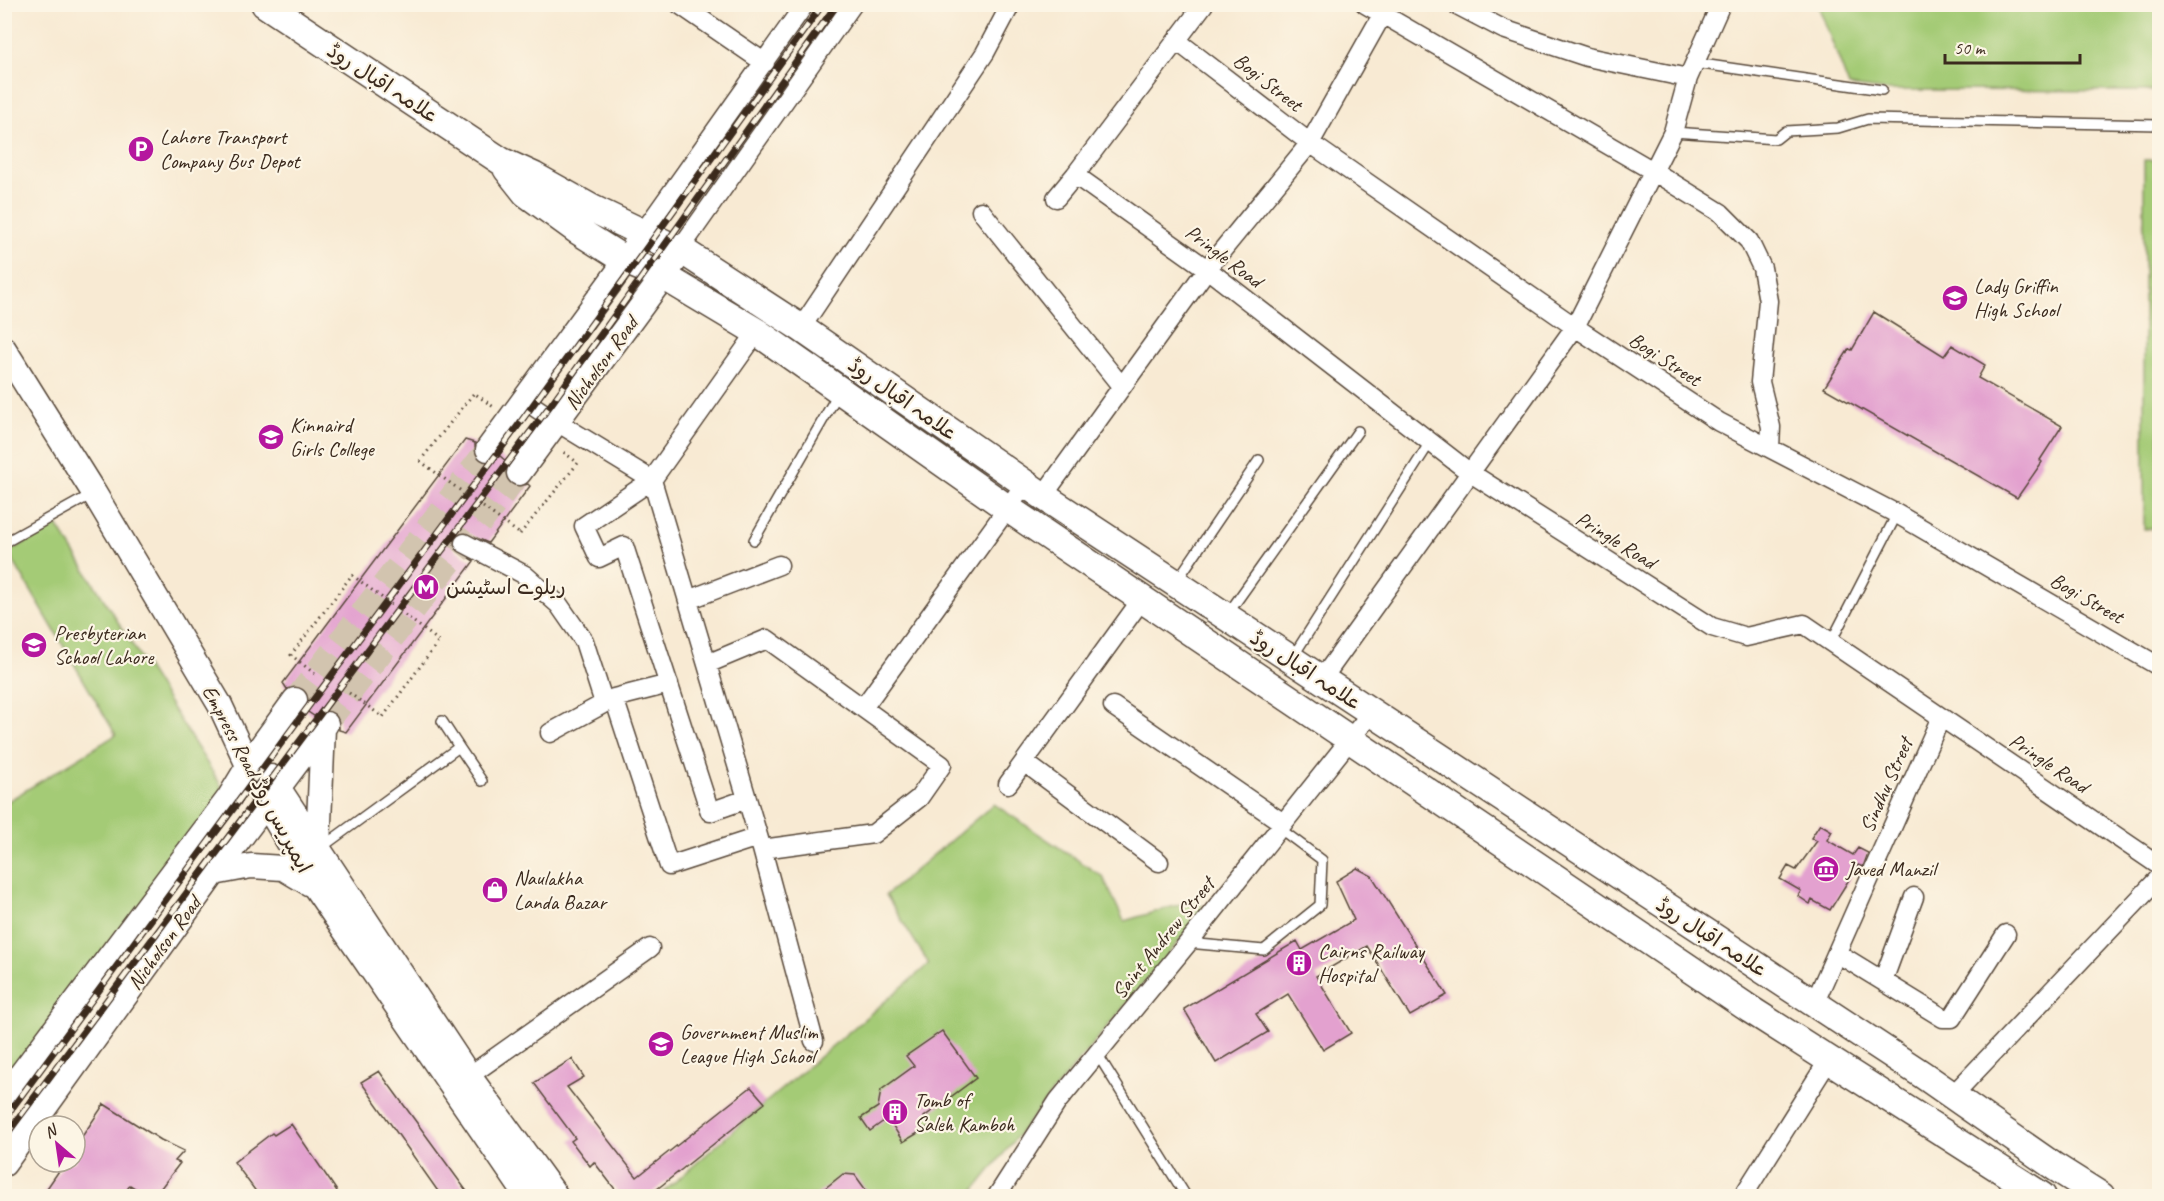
<svg xmlns="http://www.w3.org/2000/svg" width="2164" height="1201" viewBox="0 0 2164 1201" font-family="Caveat,'Playpen Sans Arabic',sans-serif">
<style>
.green{fill:#a4cb76;stroke:#707a4a;stroke-width:1.5}
.building{fill:#e3a1cf}
.lines{fill:none;stroke-linecap:round;stroke-linejoin:round}
.secondary-tunnel{stroke:#d2c4af;stroke-width:24;stroke-dasharray:24 12;stroke-linecap:butt}
.lane-casing{stroke:#574739;stroke-width:12}
.street-casing{stroke:#574739;stroke-width:21}
.secondary-casing{stroke:#574739;stroke-width:27}
.primary-casing{stroke:#574739;stroke-width:30}
.path{stroke:#574739;stroke-width:3;stroke-dasharray:1.5 4.5;stroke-linecap:butt}
.lane{stroke:#fff;stroke-width:9}
.street{stroke:#fff;stroke-width:18}
.secondary{stroke:#fff;stroke-width:24}
.primary{stroke:#fff;stroke-width:27}
.rail-casing{stroke:#3b2a1e;stroke-width:7}
.rail{stroke:#fcf5e5;stroke-width:4.5;stroke-dasharray:14;stroke-linecap:butt}
.path-bridge{stroke:#574739;stroke-width:3;stroke-dasharray:1.5 4.5;stroke-linecap:butt}
.labels{text-anchor:middle;stroke-width:4.5;stroke-linejoin:round;paint-order:stroke}
.street-label{font-size:21px;fill:#3b2a1e;stroke:#fcf5e5}
.poi-label{font-size:21px;fill:#3b2a1e;stroke:#fcf5e5;text-anchor:start}
</style>
<rect width="100%" height="100%" fill="#fcf5e5"/>
<filter id="ink" filterUnits="userSpaceOnUse"><feTurbulence type="fractalNoise" baseFrequency=".0167" numOctaves="2"/><feDisplacementMap in="SourceGraphic" scale="12" xChannelSelector="R" yChannelSelector="G"/><feConvolveMatrix kernelMatrix="1 2 1 2 8 2 1 2 1" color-interpolation-filters="sRGB"/></filter>
<filter id="wash" filterUnits="userSpaceOnUse"><feTurbulence type="fractalNoise" baseFrequency=".008" numOctaves="4" result="noise"/><feDisplacementMap in="SourceGraphic" scale="24" xChannelSelector="R" yChannelSelector="G"/><feGaussianBlur stdDeviation="1.35" result="paint"/><feColorMatrix in="noise" values="0 0 0 0 0 0 0 0 0 0 0 0 0 0 0 0 0 1.4 0 .05"/><feComposite in="paint" operator="in"/></filter>
<g filter="url(#wash)">
<rect width="100%" height="100%" fill="#f8ead3"/>
<path class="green" d="M1818,5h341v86l-277,-1 -33,-4z
M2144,160h16l-1,369h-15z
M57,525l172,273 -224,289v-284l111,-68 -108,-183z
M994,804l109,73 21,44 71,-21 11,9 -156,186 -80,101h-311l106,-93 164,-139 -43,-69z"/>
<g id="blocks">
<path class="building" d="M1874,312l70,44 8,-11 33,20 -7,13 84,48 -22,34 2,2 -25,36 -193,-110 25,-39 3,1z
M465,440l10,3v11l5,7 7,2 6,-1 7,-6 8,7 -3,9 1,7 5,6 7,2 10,-3 2,2 -42,57 -24,-11 -10,5 -1,6 2,6 19,12 -128,171 -7,-2v-11l-4,-6 -7,-3 -7,1 -7,5 -9,-6 4,-9 -1,-6 -4,-6 -8,-3 -9,3 -4,-6z
M1820,824l12,7 -5,9 26,15 5,-7 10,5 -5,14 -5,-2 -28,45 -18,-10 -2,4 -12,-8 3,-5 -21,-12 8,-13 8,4 21,-29 -6,-3z
M1357,868l15,8 75,119 -37,21 -43,-70 -51,30 35,57 -28,17 -35,-56 -32,20 12,18 -52,31 -32,-54 113,-68 5,9 52,-30 -18,-39z
M942,1031l34,47 -52,39 6,9 -27,16 -15,-24 -18,13 -9,-13 17,-11 3,-17 33,-24 -8,-10z
M572,1059l12,18 -17,10 70,90 114,-90 14,16 -118,94h-26l-27,-35 -4,4 -19,-25 4,-3 -41,-55z
M379,1071l92,126h-29l-81,-115z
M104,1104l57,36 23,11 -9,10 5,2 -26,34h-5l-19,-12 -8,12h-81l24,-35h10v-15z
M291,1124l50,73h-81l-26,-35 38,-29 2,2z
M843,1174l12,1 16,22h-57z"/>
</g>
</g>
<g filter="url(#ink)">
<use href="#blocks" fill-opacity="0" stroke="#574739" stroke-width="1.5"/>
<g class="lines">
<path class="secondary-tunnel" d="M295,700l193,-251
M326,724l193,-251"/>
<defs>
<path id="lane" d="M1695,63l187,27
M1673,132l103,7 10,-8 52,-3 30,-9 292,6
M754,540l85,-148
M4,543l90,-50
M1176,582l83,-122
M1227,615l131,-184
M1831,642l66,-128
M1292,658l137,-214
M442,721l17,26
M322,847l137,-100 23,34
M1188,943l76,7 56,-45 2,-45 -43,-32
M1098,1055l88,141"/>
<path id="street" d="M679,4l86,59
M1365,4l288,167 68,42 28,28 13,27 6,33 -8,81 11,45 -1,21
M1455,4l48,25 84,28 101,21
M1177,41l133,102 265,184 144,95 178,92 263,153
M1075,175l132,94 262,203 243,155 34,10 58,-13 356,242
M1056,198l19,-23 129,-171
M981,211l141,176
M642,234l163,-230
M682,251l3,-9 168,-238
M801,328l184,-275 26,-49
M524,400l33,22 95,58 110,369 52,192
M1043,496l164,-227 103,-126 72,-128
M464,543l61,32 34,30 25,36 20,62
M688,600l91,-35
M707,664l60,-25 175,126 -23,33 -46,36 -111,15
M1322,679l253,-352 98,-195 15,-54 33,-74
M614,698l55,168 89,-29
M1113,706l170,117
M863,708l162,-224
M550,733l64,-35 55,-14
M1024,762l135,100
M1008,784l134,-185
M747,799l-37,13 -86,-266 -25,12 -15,-32 68,-46 105,-148
M1837,953l106,65h9l54,-84
M1883,981l31,-84
M1814,1004l127,-287
M469,1076l181,-128
M1953,1095l207,-218
M997,1196l61,-95 130,-158 183,-230
M1743,1196l85,-135"/>
<path id="secondary" d="M4,349l90,144 126,212 46,99 49,83 212,309
M488,449l138,-188 16,-27
M519,473l163,-222
M271,777l198,299 87,120
M318,846l5,-118
M214,873l37,-7 32,2 27,16
M4,1097l225,-299 26,-43 40,-55
M4,1164l210,-291 112,-149"/>
<path id="primary" d="M265,4l236,157 33,15 59,33 96,46 112,73 242,168 880,579 132,92 46,29
M507,169l19,24 51,37 49,31 39,16 92,55 250,176 744,502 291,186"/>
</defs>
<use href="#lane" class="lane-casing"/>
<use href="#street" class="street-casing"/>
<use href="#secondary" class="secondary-casing"/>
<use href="#primary" class="primary-casing"/>
<path class="path" d="M420,461l54,-68 21,15
M520,534l58,-71 -16,-12
M315,674l-24,-19 61,-80
M349,693l34,24 56,-76"/>
<use href="#lane" class="lane"/>
<use href="#street" class="street"/>
<use href="#secondary" class="secondary"/>
<use href="#primary" class="primary"/>
<defs>
<path id="rail" d="M4,1119l298,-404 215,-288 306,-423
M4,1138l548,-735 285,-399"/>
</defs>
<use href="#rail" class="rail-casing"/>
<use href="#rail" class="rail"/>
<path class="path-bridge" d="M420,461l100,73
M352,575l87,66"/>
</g>
</g>
<defs>
<symbol id="parking-disc" viewBox="-11 -11 22 22"><circle r="9.5" fill="#b5179e" stroke="#fcf5e5"/><path d="M-3.5-5.5H1a3.5 3.5 0 0 1 0 7H-1V5.5H-3.5ZM-1-3.4V-.6H.8a1.4 1.4 0 0 0 0-2.8Z" fill="#fff"/></symbol>
<symbol id="school-disc" viewBox="-11 -11 22 22"><circle r="9.5" fill="#b5179e" stroke="#fcf5e5"/><path d="M0-5L7-2L0 1L-7-2ZM-4 1L0 2.5L4 1V4Q0 6-4 4Z" fill="#fff"/></symbol>
<symbol id="university-disc" viewBox="-11 -11 22 22"><circle r="9.5" fill="#b5179e" stroke="#fcf5e5"/><path d="M0-5L7-2L0 1L-7-2ZM-4 1L0 2.5L4 1V4Q0 6-4 4Z" fill="#fff"/></symbol>
<symbol id="metro-disc" viewBox="-11 -11 22 22"><circle r="9.5" fill="#b5179e" stroke="#fcf5e5"/><path d="M-5.5 5V-5H-3L0 0L3-5H5.5V5H3V-.5L0 4L-3-.5V5Z" fill="#fff"/></symbol>
<symbol id="museum-disc" viewBox="-11 -11 22 22"><circle r="9.5" fill="#b5179e" stroke="#fcf5e5"/><path d="M0-6L6-3V-2H-6V-3ZM-5-1h2V3h-2ZM-1-1h2V3h-2ZM3-1h2V3H3ZM-6 4H6V6H-6Z" fill="#fff"/></symbol>
<symbol id="shop-disc" viewBox="-11 -11 22 22"><circle r="9.5" fill="#b5179e" stroke="#fcf5e5"/><path d="M-5-2.5h2.3a2.7 3.5 0 0 1 5.4 0H5L5.5 6h-11ZM-1.5-2.5h3a1.5 2.3 0 0 0-3 0Z" fill="#fff"/></symbol>
<symbol id="building-disc" viewBox="-11 -11 22 22"><circle r="9.5" fill="#b5179e" stroke="#fcf5e5"/><path d="M-4-6H4V6H1V3H-1V6H-4ZM-2.5-4.3h1.7v1.8h-1.7ZM.8-4.3h1.7v1.8H.8ZM-2.5-1h1.7V.8h-1.7ZM.8-1h1.7V.8H.8Z" fill="#fff"/></symbol>
</defs>
<g fill-rule="evenodd">
<use href="#parking-disc" x="126" y="134" width="30" height="30"/>
<use href="#school-disc" x="1940" y="283" width="30" height="30"/>
<use href="#university-disc" x="256" y="422" width="30" height="30"/>
<use href="#metro-disc" x="411" y="572" width="30" height="30"/>
<use href="#school-disc" x="19" y="630" width="30" height="30"/>
<use href="#museum-disc" x="1811" y="854" width="30" height="30"/>
<use href="#shop-disc" x="480" y="875" width="30" height="30"/>
<use href="#building-disc" x="1284" y="948" width="30" height="30"/>
<use href="#school-disc" x="646" y="1029" width="30" height="30"/>
<use href="#building-disc" x="880" y="1097" width="30" height="30"/>
</g>
<g class="labels">
<g class="street-label">
<text transform="translate(1268 82) rotate(38)" y="7">Bogi Street</text>
<text transform="translate(383 83) rotate(33)" y="7">علامہ اقبال روڈ</text>
<text transform="translate(1224 256) rotate(37)" y="7">Pringle Road</text>
<text transform="translate(1665 359) rotate(33)" y="7">Bogi Street</text>
<text transform="translate(601 363) rotate(-54)" y="7">Nicholson Road</text>
<text transform="translate(903 399) rotate(35)" y="7">علامہ اقبال روڈ</text>
<text transform="translate(1616 540) rotate(32)" y="7">Pringle Road</text>
<text transform="translate(2087 598) rotate(30)" y="7">Bogi Street</text>
<text transform="translate(1306 670) rotate(33)" y="7">علامہ اقبال روڈ</text>
<text transform="translate(2049 763) rotate(34)" y="7">Pringle Road</text>
<text transform="translate(257 779) rotate(62)" y="7">Empress Road ایمپریس روڈ</text>
<text transform="translate(1886 785) rotate(-66)" y="7">Sindhu Street</text>
<text transform="translate(1712 937) rotate(33)" y="7">علامہ اقبال روڈ</text>
<text transform="translate(1163 938) rotate(-51)" y="7">Saint Andrew Street</text>
<text transform="translate(164 943) rotate(-54)" y="7">Nicholson Road</text>
</g>
<g class="poi-label">
<text x="160" y="144">Lahore Transport<tspan x="160" dy="24">Company Bus Depot</tspan></text>
<text x="1974" y="293">Lady Griffin<tspan x="1974" dy="24">High School</tspan></text>
<text x="290" y="432">Kinnaird<tspan x="290" dy="24">Girls College</tspan></text>
<text x="446" y="594">ریلوے اسٹیشن</text>
<text x="54" y="640">Presbyterian<tspan x="54" dy="24">School Lahore</tspan></text>
<text x="1846" y="876">Javed Manzil</text>
<text x="514" y="885">Naulakha<tspan x="514" dy="24">Landa Bazar</tspan></text>
<text x="1318" y="958">Cairns Railway<tspan x="1318" dy="24">Hospital</tspan></text>
<text x="680" y="1039">Government Muslim<tspan x="680" dy="24">League High School</tspan></text>
<text x="914" y="1107">Tomb of<tspan x="914" dy="24">Saleh Kamboh</tspan></text>
</g>
</g>
<rect width="2164" height="1201" fill="none" stroke="#fcf5e5" stroke-width="24"/>
<g transform="translate(57 1144) rotate(331)"><circle r="28" fill="#fcf5e5" stroke="#afa495" stroke-width="1.5"/>
<path d="M0-4.5L10 22L0 15L-10 22Z" fill="#b5179e"/>
<text y="-9" font-size="16" font-weight="bold" text-anchor="middle" fill="#3b2a1e">N</text>
</g>
<path d="M1945 54v9h135v-9" fill="none" stroke="#3b2a1e" stroke-width="3"/>
<text x="1954" y="54" font-size="18" fill="#3b2a1e" stroke="#fcf5e5" stroke-width="4.5" paint-order="stroke">50 m</text>
</svg>
